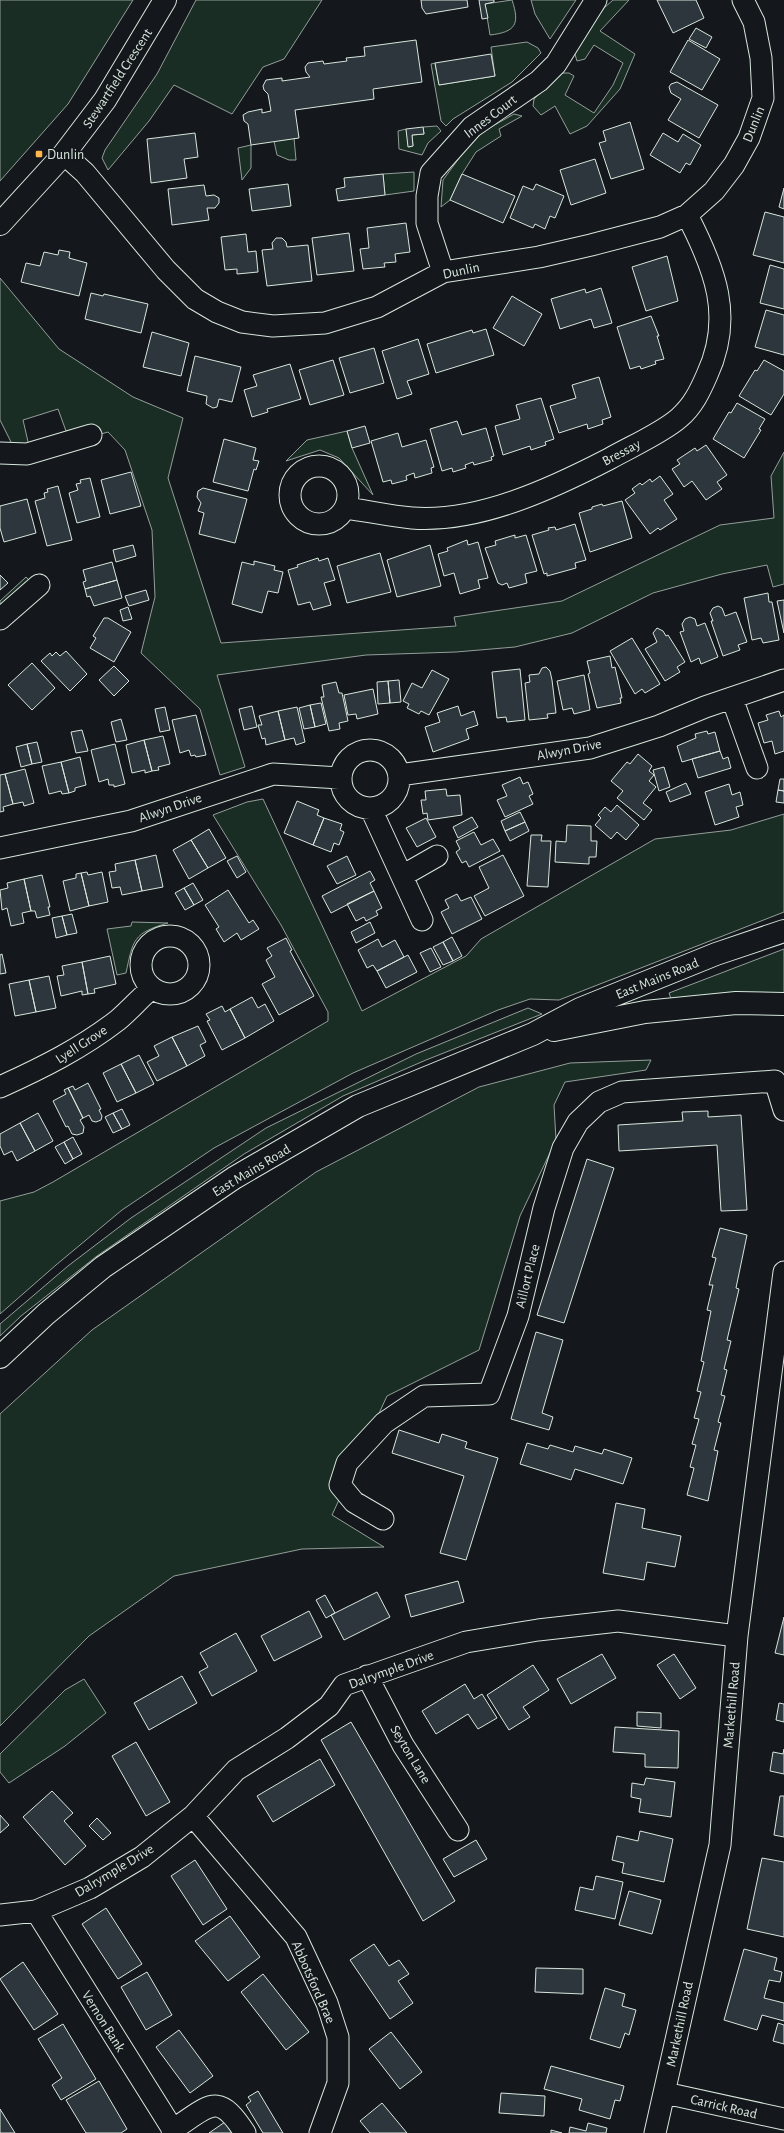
<svg xmlns="http://www.w3.org/2000/svg" width="784" height="2133" viewBox="0 0 784 2133" font-family="'Alegreya Sans',sans-serif">
<style>
.green{fill:#1a2d24;stroke:#939e99}
.building{fill:#2c363c;stroke:#d8e6dc}
.lines{fill:none;stroke-linecap:round;stroke-linejoin:round}
.street-casing{stroke:#d8e6dc;stroke-width:23}
.secondary-casing{stroke:#d8e6dc;stroke-width:24}
.street{stroke:#14181c;stroke-width:21}
.secondary{stroke:#14181c;stroke-width:22}
.poi-dot{fill:#ffb74d;stroke:#14181c;stroke-width:1.5}
.labels{text-anchor:middle;stroke-width:3;stroke-linejoin:round;paint-order:stroke}
.street-label{font-size:14px;fill:#d8e6dc;stroke:#14181c}
.poi-label{font-size:14px;fill:#d8e6dc;stroke:#14181c;text-anchor:start}
</style>
<rect width="100%" height="100%" fill="#14181c"/>
<path class="green" d="M0,0h133l-65,104 -68,77z
M196,0h126l-38,59 -21,8 -31,47 -58,-29 -25,36 -41,49 -6,-12 3,-8 52,-76z
M512,0c8,24 4,32 -22,35l-5,-31z
M531,0h45l-26,39 -15,-25z
M613,0h16l-29,31 35,23 -15,35 -33,37 -17,8 -15,-28 -14,9 -8,-9 1,-7 28,-26h7l5,3 -9,19 29,18 19,-28 10,-22 -29,-18 -9,14 -8,2 -3,-10 30,-43z
M527,42l11,6 3,5 -29,29 -59,37 -7,7 -5,-5 -10,-57 4,-1 4,22 56,-9 -4,-29z
M514,114l8,2 -23,13 2,7 -25,16 -14,22 -12,26 -9,7 2,-27 22,-30 19,-19z
M437,126l4,5 -13,12 -6,12 -23,-6 -1,-18 8,-2 3,18 4,-1 -1,-11 12,-1 -1,-7z
M294,138l2,22h-7l-12,-5 -3,-14z
M251,145v23l-9,12 -4,-32z
M414,172v19l-29,4 -2,-21z
M0,278l59,71 74,48 50,21 -15,60 53,165 235,-17 -2,-9 108,-16 158,-76 54,-7 -3,-42 13,-24v132l-11,3 -6,-22 -45,9 -69,19 -81,40 -57,14 -59,5 -90,3 -149,20 28,92 -25,8 -20,-66 -59,-56 14,-56 -3,-67 -27,-80 -17,-18 -11,3 -5,-10 -26,6 -8,-22 -35,11 6,26 -17,-2 -12,-24z
M347,431l5,17 21,47 -34,-37 -19,-8 -34,11 21,-21z
M26,577l4,4 -30,27v-7z
M263,799l99,212 104,-55 15,-17 174,-100 76,-9 53,-16v98l-225,88 -29,-1 -32,11 -145,63 -139,75 -92,62 -66,55 -56,49v-113l34,-9 19,-10 275,-161v-9l-47,-87 -68,-110 34,-13z
M132,922l36,1c-35,10 -35,17 -42,50l-9,2 -10,-46 24,-3z
M784,949v46l-113,4 -2,-6z
M528,1008l14,6 -116,46 -83,36 -99,58 -147,102 -76,60 -21,20v-12l68,-58 63,-48 135,-90 150,-74z
M651,1060l-5,10 -81,12 -11,23 2,35 -36,76 -41,134 -92,46 -55,119 52,32 -82,2 -128,27 -85,60 -89,90v-312l92,-84 224,-158 163,-85 91,-24z
M84,1679l22,34 -41,33 -56,37 -9,-11v-18l65,-64z"/>
<path class="building" d="M421,0h46l1,7 -42,7 -4,-6z
M479,0h15v2l-9,2 3,14 -6,1z
M657,0h39l8,18 -31,15z
M696,28l16,9 -6,11 -17,-9z
M416,40l6,42 -49,7 1,10 -79,11 4,28 -48,7 -3,-21 -4,-3 -1,-6 5,-3 14,-3v4l9,-2 -3,-17 -4,-4 -1,-4 3,-6 16,-2v3l28,-4 -4,-5 -1,-5 3,-4 15,-2 1,3 23,-3 -1,-3 19,-2 -1,-9z
M688,40l32,19 -18,31 -32,-18z
M491,54l4,22 -56,9 -4,-22z
M677,82l41,23 -19,33 -31,-18 13,-21 -10,-6 -2,-6 2,-3z
M630,122l14,47 -33,10 -12,-36 7,-2 -3,-10z
M423,127l1,7 -12,1 1,11 -5,1 -2,-18z
M195,133l3,24 -14,2 3,19 -36,5 -4,-44z
M663,133l15,9 5,-8 18,11 -11,20 -4,-2 -6,10 -30,-18z
M595,159l11,34 -35,12 -11,-35z
M383,174l2,21 -47,6 -2,-12 9,-2 -1,-9z
M462,174l53,22 -12,27 -53,-23z
M288,184l3,22 -39,5 -3,-22z
M536,184l28,12 -9,22 -5,-2 -5,13 -10,-5 -2,4 -23,-10 13,-32 10,4z
M204,185l2,11 8,-1 5,3v5l-4,5h-8l2,12 -37,5 -4,-36z
M784,188v21l-5,-2z
M765,212l19,5v46l-31,-8z
M406,223l4,29 -15,2 1,8 -12,1 1,4 -22,2 -3,-20 9,-1 -2,-20z
M349,233l5,38 -37,4 -5,-37z
M246,234l2,18 8,-1 2,21 -21,2v-5l-12,1 -4,-33z
M276,238h6l4,4 1,5 21,-2 4,36 -45,5 -5,-36 11,-1 -1,-6z
M59,250l11,2 -1,6 18,5 -8,33 -58,-14 5,-19 14,3 4,-14 14,3z
M667,256l11,45 -32,10 -14,-44z
M770,265l14,4v40l-24,-6z
M601,288l11,35 -18,5 -3,-9 -31,10 -9,-30 34,-10 1,4z
M91,293l12,3 1,-2 44,10 -7,29 -56,-14z
M512,296l30,18 -18,32 -31,-18z
M766,310l18,5v40l-29,-8z
M651,316l8,20h-2l7,23 -9,2 1,3 -15,5 -1,-3 -10,3 -13,-42z
M486,329l8,26 -58,18 -9,-29 45,-14 1,3z
M152,332l37,11 -8,33 -38,-9z
M418,339l11,35 -22,7 5,13 -15,5 -15,-48z
M374,348l10,35 -34,10 -11,-35z
M195,356l46,11 -9,35 -13,-3 -2,8 -4,1 -7,-4 1,-8 -20,-5z
M333,360l11,35 -34,10 -11,-35z
M764,360l20,11v23l-13,21 -32,-19 16,-26 2,1z
M290,364l11,35 -34,10 1,3 -16,5 -8,-27 13,-4 -4,-11z
M599,377l12,40 -9,3 1,4 -15,5 -1,-5 -28,9 -9,-27 26,-8 -4,-13z
M541,398l13,41 -9,3 1,3 -15,5 -1,-4 -27,9 -8,-29 25,-7 -4,-14z
M737,403l28,16 -6,10 2,1 -17,28 -31,-19 16,-27 2,1z
M457,421l5,14 24,-7 8,28 -3,1 1,3 -18,5 -1,-3 -8,3 1,3 -13,4 -1,-4 -10,3 -12,-42z
M365,426l5,17 -18,5 -5,-17z
M398,433l4,14 24,-7 8,27 -3,1 1,5 -17,5 -1,-5 -8,3 1,4 -15,4 -1,-4 -8,2 -12,-41z
M224,439l32,9 -3,12 6,1 -3,9 -2,-1 -6,22 -35,-9z
M706,445l21,30 -10,7 5,7 -16,11 -14,-19 -8,6 -12,-18 8,-5 -3,-4 18,-12 2,3z
M131,472l10,34 -31,8 -9,-34z
M660,476l13,18 -9,6 13,19 -17,11 -2,-2 -8,6 -25,-34 10,-7 -3,-4 8,-6 2,2 8,-6 2,3z
M90,478l10,39 -23,6 -8,-30 9,-3 -2,-6 5,-1 -1,-3z
M58,486l14,54 -25,6 -12,-45 10,-3 -1,-5 4,-1 -1,-3z
M203,488l44,11 -12,44 -36,-9 5,-21 -6,-2 3,-8 -4,-6 1,-6z
M27,499l9,34 -32,9 -4,-14v-22z
M622,501l10,37 -42,14 -11,-39 13,-4v-2l10,-3 1,2z
M575,524l11,36 -11,3 1,5 -29,8v-3l-3,1 -12,-39 17,-5 -1,-2 7,-1 1,3z
M515,535v3l11,-3 11,36 -12,3 2,9 -18,5 -2,-5 -5,2 -4,-2 -13,-35 11,-3 -1,-4z
M467,540l1,5 10,-3 10,36 -10,2 2,8 -20,6 -6,-21 -10,3 -6,-22 10,-3 -1,-3z
M133,545l3,11 -20,6 -3,-12z
M430,545l11,41 -44,11 -10,-37z
M380,553l11,39 -44,11 -10,-37z
M318,558l1,3 9,-3 7,22 -11,3 7,22 -18,5 -3,-8 -12,3 -10,-35 10,-3 -1,-2z
M254,561l21,5 -1,4 9,2 -5,21 -10,-2 -6,22 -30,-9 10,-42 12,3z
M112,562l5,18 -32,9 -2,-7 3,-1 -3,-11z
M0,575l8,8 -8,7z
M117,580l5,18 -28,8 -4,-10 -3,1 -2,-8z
M146,590l3,10 -20,6 -4,-10z
M768,593l1,9h3l7,38 -16,3 -2,-5 -9,2 -8,-42z
M784,600v33l-7,-32z
M718,606l4,2 3,8 11,-4 11,30 -9,3 2,5 -17,6 -12,-35h2l-3,-8 3,-5z
M128,607l4,12 -9,2 -3,-11z
M690,617l5,2 2,7 8,-3 13,34 -17,7 -2,-6 -8,4 -11,-30 4,-1 -2,-7 3,-5z
M104,618h4l23,14 -17,30 -24,-14 6,-10 -3,-2z
M657,628l6,3 3,5 2,-1 17,27 -8,5 3,5 -15,9 -20,-32 12,-7 -4,-9z
M632,638l28,46 -15,9 -3,-4 -7,5 -25,-43z
M66,651l21,23 -17,17 -29,-30 9,-8 2,3 4,-4 4,4z
M610,656l2,12 3,-1 7,31h-2l1,5 -24,5 -9,-34 2,-1 -3,-12z
M32,663l23,25 -23,22 -24,-25z
M114,666l15,15 -15,15 -15,-16z
M546,667l4,4 2,9 4,33 -9,1 1,4 -19,2 -4,-37 5,-1 -1,-7 10,-1 3,-6z
M520,669l5,51 -18,2 -1,-5 -9,1 -5,-46z
M432,670l17,9 -20,36 -8,-4 -2,3 -12,-6 2,-4 -6,-3 9,-18 10,5z
M584,675l6,35 -16,4 -2,-6 -9,2 -6,-29z
M399,680l2,22 -11,1 -2,-22z
M388,681l2,22 -12,1 -1,-22z
M336,682l3,11h3l6,28 -9,2 1,6 -11,2 -8,-34h3l-2,-12z
M373,689l5,25 -21,5 -1,-5 -8,1 -4,-20z
M321,703l5,21 -11,3 -5,-22z
M310,705l5,22 -11,2 -5,-21z
M252,706l5,21 -13,3 -5,-21z
M458,706l3,10 13,-5 4,14 -12,4 3,10 -36,13 -8,-25 15,-5 -3,-9z
M165,707l5,23 -10,2 -5,-23z
M297,707l8,35 -9,3 -2,-7 -9,2 -7,-29z
M278,711l7,29 -19,5 -1,-7 -3,1 -4,-14h4l-3,-9z
M779,711l2,6 3,-2v36l-9,3 -3,-13 -8,2 -6,-20 10,-3 -2,-5z
M196,715l10,40 -10,2 -1,-2 -4,1 -2,-6 -9,3 -8,-33z
M121,719l6,21 -11,2 -5,-20z
M82,730l6,21 -12,2 -5,-21z
M707,731l1,3 7,-2 5,19 -38,11 -5,-16 19,-8 -1,-4z
M163,736l7,28 -12,3 1,3 -7,1 -8,-31z
M144,740l8,31 -7,2v-3l-13,3 -6,-28z
M37,742l5,20 -10,2 -5,-20z
M27,744l5,20 -11,3 -5,-20z
M115,744l10,40 -11,3v-2h-5l-1,-6 -9,3 -8,-32z
M720,751l3,8 5,-2 3,11 -33,10 -6,-19z
M638,754l14,12 -3,5 5,4 -5,6 7,6 -13,16 9,7 -8,10 -27,-22 6,-7 -12,-10 16,-19 3,2z
M80,757l6,28 -11,3v3l-6,2 -8,-31z
M61,762l8,31 -7,1 -1,-3 -12,3 -7,-28z
M664,767l6,20 -11,4 -6,-21z
M25,769l9,34 -10,3 -1,-4 -10,2 -8,-30z
M5,774l8,30 -10,3 1,4 -4,1v-37z
M520,777l3,7 5,-2 5,12 -4,2 4,8 -28,13 -8,-17 10,-4 -5,-11z
M780,779h4v12l-6,-1z
M686,783l5,11 -21,8 -4,-10z
M729,784l3,11 8,-3 3,13 -7,2 3,10 -24,8 -10,-33z
M446,789l1,7 13,-1 2,20 -34,5 -1,-7 -4,1 -2,-14h5l-1,-9z
M778,790l6,1v12l-8,-1z
M297,801l22,9 -2,5 7,3 -11,27 -29,-12z
M617,805l22,20 -13,15 -9,-8 -6,7 -16,-14 6,-7 -3,-3 7,-8 6,5z
M520,812l5,10 -20,9 -4,-10z
M472,817l6,10 -20,11 -5,-11z
M324,818l18,6 -2,6 4,2 -5,13 -5,-2 -3,9 -18,-7z
M426,818l10,19 -19,10 -11,-19z
M525,822l4,9 -19,10 -5,-10z
M567,825l24,1v15h6l-1,16h-7v7l-34,-2 1,-21 10,1z
M209,829l17,29 -18,10 -17,-28z
M474,832l7,13 12,-6 7,12 -31,16 -3,-6 -4,2 -6,-11 4,-3 -4,-8z
M531,835h11l-1,6h10l-3,46 -21,-1z
M191,840l17,28 -19,11 -16,-29z
M156,855l7,32 -21,4 -7,-31z
M503,855l21,41 -39,20 -11,-20 15,-8 -10,-21z
M237,856l9,16 -9,6 -10,-17z
M347,856l9,19 -19,9 -10,-18z
M135,860l7,31 -20,4 -2,-8 -8,1 -3,-16 7,-1 -1,-7z
M370,871l5,9 -5,3 4,8 -43,22 -9,-17z
M87,872l1,3 14,-3 6,30 -19,4 -8,-33z
M81,873l8,33 -19,5 -7,-30 13,-3v-4z
M42,875l8,32h-2l2,8 -13,3 -2,-7h-4l-7,-32z
M24,879l7,32 -9,2 2,10 -13,3 -4,-18 -5,2 -2,-20 8,-2 -1,-5z
M193,883l10,17 -9,5 -10,-17z
M184,888l10,17 -9,5 -10,-17z
M228,890l21,33 4,-3 6,9 -18,11 -4,-7 -13,9 -8,-13 3,-2 -14,-22z
M374,891l8,17 -6,3 2,4 -12,6 -2,-4 -8,4 -9,-17z
M457,894l4,7 10,-4 11,22 -30,15 -11,-22 8,-4 -4,-8z
M72,914l5,19 -10,2 -5,-19z
M62,916l5,19 -11,3 -4,-20z
M370,922l5,11 -19,10 -5,-11z
M452,937l10,19 -9,5 -10,-19z
M286,938l6,12 -2,1 24,45 -35,19 -17,-31 13,-7 -9,-17 6,-4 -5,-8z
M378,939l4,8 13,-7 9,17 -27,14 -4,-6 -6,3 -9,-18z
M443,942l10,19 -10,4 -10,-18z
M431,948l10,19 -11,5 -10,-19z
M2,954l4,19 -6,1v-19z
M408,955l9,17 -31,16 -9,-17z
M110,956l6,28 -22,5 1,4 -7,1 -6,-32z
M82,962l6,32 -6,1v-4l-21,5 -4,-20 7,-1 -2,-9z
M49,976l7,32 -20,4 -7,-32z
M29,980l7,32 -21,4 -6,-32z
M252,997l6,11 7,-4 9,17 -29,17 -15,-29z
M222,1006l3,6 5,-3 15,29 -23,12 -15,-29 3,-1 -4,-6z
M198,1026l8,16 -6,3 5,11 -18,10 -15,-29z
M172,1037l15,29 -30,15 -10,-19 12,-6 -5,-10z
M139,1055l15,29 -18,9 -15,-29z
M121,1064l15,29 -19,9 -14,-29z
M88,1083l13,26 -2,1 3,6 -1,4 -5,2 -4,-1 -3,-6 -6,3 -15,-30 5,-2 2,4z
M68,1088l15,30 -3,2 4,7 -1,6 -6,2 -5,-1 -4,-8 -2,1 -13,-26 13,-7 -2,-4z
M122,1109l8,16 -8,4 -9,-16z
M708,1111v6l33,-2 6,95 -26,1 -4,-66 -98,6 -1,-26 65,-4 -1,-9z
M38,1113l15,28 -18,10 -15,-28z
M113,1113l9,16 -9,4 -8,-16z
M20,1123l15,28 -18,10 -5,-10 -8,4 -4,-9v-12z
M73,1137l9,17 -9,5 -9,-17z
M64,1142l9,17 -8,5 -10,-17z
M587,1159l27,9 -50,155 -27,-8z
M720,1228l27,7 -11,53 3,1 -12,51 4,1 -7,28 3,1 -6,25 4,1 -7,26 3,1 -7,27 4,1 -10,50 -21,-6 7,-27 -4,-1 6,-22 -4,-1 7,-25 -5,-1 7,-26 -4,-1 7,-29 -3,-1 10,-50 -4,-1 6,-25h-4l7,-27 -4,-1z
M536,1332l27,8 -21,73 11,4 -4,13 -38,-11z
M399,1430l40,13 3,-9 25,8 -2,6 33,10 -32,102 -26,-7 24,-77 -72,-23z
M527,1443l21,6 2,-4 23,7 2,-6 27,8 2,-5 28,9 -9,26 -48,-15 -4,11 -51,-16z
M616,1503l29,6 -3,19 39,8 -6,31 -28,-5 -3,18 -41,-7z
M458,1581l6,21 -53,15 -6,-22z
M377,1592l13,25 -46,23 -13,-25z
M325,1595l10,18 -9,5 -10,-18z
M309,1611l13,26 -48,24 -13,-25z
M784,1617v38l-9,-2z
M236,1633l21,38 -45,25 -13,-24 9,-5 -8,-14z
M602,1654l14,24 -45,26 -14,-25z
M674,1654l22,34 -16,11 -23,-34z
M533,1665l16,25 -26,17 7,10 -21,13 -22,-35z
M182,1676l15,27 -48,27 -15,-27z
M465,1684l9,15 8,-5 15,24 -19,11 -10,-15 -32,20 -14,-23z
M779,1703l5,1v18l-8,-2z
M637,1712l24,1v15l-24,-2z
M351,1722l104,179 -32,20 -102,-181z
M615,1727l64,4 -1,37 -33,-1v-13l-32,-2z
M136,1742l34,60 -24,14 -34,-60z
M784,1749v25l-14,-3 3,-19 10,2z
M320,1759l15,26 -62,37 -16,-26z
M646,1778l29,4 -4,35 -32,-5 2,-13 -10,-2 1,-14 12,2z
M52,1791l21,22 -9,8 22,25 -21,19 -42,-48z
M780,1796h4v41l-10,-2z
M0,1815l9,10 -9,8z
M97,1818l14,15 -8,7 -14,-14z
M640,1831l33,8 -9,43 -42,-9 2,-10 -12,-3 5,-24 21,5z
M476,1840l11,19 -33,18 -11,-18z
M762,1858l22,4v75l-37,-8z
M195,1860l32,49 -24,16 -32,-49z
M596,1876l27,6 -8,37 -40,-9 5,-23 13,3z
M629,1891l32,9 -9,34 -33,-9z
M106,1908l36,56 -24,15 -36,-55z
M230,1916l30,41 -32,24 -33,-40z
M374,1944l15,22 10,-6 10,14 -11,7 15,22 -23,16 -40,-59z
M744,1949l33,9 -3,12 8,2 -2,10 -11,-2 -5,18 20,5v18l-22,-6 -5,15 -33,-10z
M23,1962l35,52 -24,16 -34,-51z
M536,1968l47,1v25l-48,-2z
M147,1972l25,43 -26,15 -25,-43z
M263,1974l46,58 -23,18 -45,-58z
M605,1988l20,6 -3,12 14,4 -7,25 -4,-2 -5,15 -30,-9z
M778,2023l6,2v19l-11,-3z
M63,2024l33,55 -35,21 -9,-15 10,-7 -24,-39z
M179,2030l34,46 -23,17 -34,-46z
M391,2032l31,40 -22,17 -31,-40z
M551,2066l73,20 -4,15 -5,-1 -5,19 -31,-9 3,-11 -38,-10z
M99,2081l28,48 -6,4h-35l-20,-33z
M258,2091l25,42h-20l-17,-28 5,-4 -3,-4z
M501,2093l44,3 -1,20 -45,-3z
M382,2103l25,30h-37l-10,-12z
M0,2109l15,24h-15z
M225,2122l7,11h-23z
M588,2123l19,5 -1,5h-37l1,-6 16,4z
M551,2130l11,3h-11z"/>
<g class="lines">
<defs>
<path id="street" d="M64,154l21,19 81,97 29,29 22,13 25,10 31,4 52,-3 52,-16 66,-35 96,-15 52,-12 69,-18 27,-12 27,-24 20,-26 15,-27 14,-40 -2,-40 -7,-36 -11,-22
M443,272l-16,-49v-27l4,-23 41,-46 67,-46 17,-17 40,-64
M0,453l27,1 64,-19
M290 495a29 29 0 1 1 58 0a29 29 0 1 1-58 0Z
M346,508c22,3 44,8 66,10 66,5 139,-29 197,-59 21,-12 53,-26 70,-41 14,-12 21,-27 28,-43 27,-58 8,-106 -20,-160
M0,619l39,-34
M732,698l25,70
M341 779a29 29 0 1 1 58 0a29 29 0 1 1-58 0Z
M399,775l191,-27 69,-22 46,-19 79,-27
M371,809l51,111
M0,848l131,-27 142,-47 67,4
M402,876l35,-20
M141 965a29 29 0 1 1 58 0a29 29 0 1 1-58 0Z
M0,1087c42,-19 82,-39 118,-67 12,-10 22,-22 34,-32
M383,1519l-29,-17 -14,-17 7,-22 37,-40 40,-27 65,-2 29,-78 26,-108 19,-60 15,-26 21,-20 23,-10 153,-11 9,29
M367,1676l36,69 55,85
M193,1816l103,121 31,66 11,34v46l-18,50
M36,1911l139,222
M0,1915l36,-4 54,-23 52,-31 51,-41 43,-46 51,-32 42,-32 15,-21 122,-43 72,-12 80,-9 119,15
M665,2093l119,26
M172,2130c37,-23 45,-41 73,3
M655,2133l65,-288 17,-209 47,-364"/>
<path id="secondary" d="M0,224l64,-70 41,-54 60,-100
M554,1030l91,-18 91,-9 48,1
M0,1357l46,-43 57,-47 131,-89 124,-72 175,-72 47,-25 136,-55 68,-23"/>
</defs>
<use href="#street" class="street-casing"/>
<use href="#secondary" class="secondary-casing"/>
<use href="#street" class="street"/>
<use href="#secondary" class="secondary"/>
</g>
<rect class="poi-dot" x="35" y="150" width="8" height="8" rx="2"/>
<g class="labels">
<g class="street-label">
<text transform="translate(117 78) rotate(-57)" y="5">Stewartfield Crescent</text>
<text transform="translate(490 116) rotate(-37)" y="5">Innes Court</text>
<text transform="translate(753 124) rotate(-68)" y="5">Dunlin</text>
<text transform="translate(461 270) rotate(-12)" y="5">Dunlin</text>
<text transform="translate(621 452) rotate(-28)" y="5">Bressay</text>
<text transform="translate(569 749) rotate(-11)" y="5">Alwyn Drive</text>
<text transform="translate(170 807) rotate(-19)" y="5">Alwyn Drive</text>
<text transform="translate(657 978) rotate(-22)" y="5">East Mains Road</text>
<text transform="translate(81 1044) rotate(-33)" y="5">Lyell Grove</text>
<text transform="translate(251 1170) rotate(-31)" y="5">East Mains Road</text>
<text transform="translate(527 1276) rotate(-76)" y="5">Aillort Place</text>
<text transform="translate(391 1669) rotate(-20)" y="5">Dalrymple Drive</text>
<text transform="translate(731 1705) rotate(-85)" y="5">Markethill Road</text>
<text transform="translate(411 1754) rotate(59)" y="5">Seyton Lane</text>
<text transform="translate(114 1870) rotate(-31)" y="5">Dalrymple Drive</text>
<text transform="translate(314 1982) rotate(66)" y="5">Abbotsford Brae</text>
<text transform="translate(104 2021) rotate(58)" y="5">Vernon Bank</text>
<text transform="translate(679 2024) rotate(-78)" y="5">Markethill Road</text>
<text transform="translate(724 2106) rotate(13)" y="5">Carrick Road</text>
</g>
<g class="poi-label">
<text x="47" y="159">Dunlin</text>
</g>
</g>
</svg>
